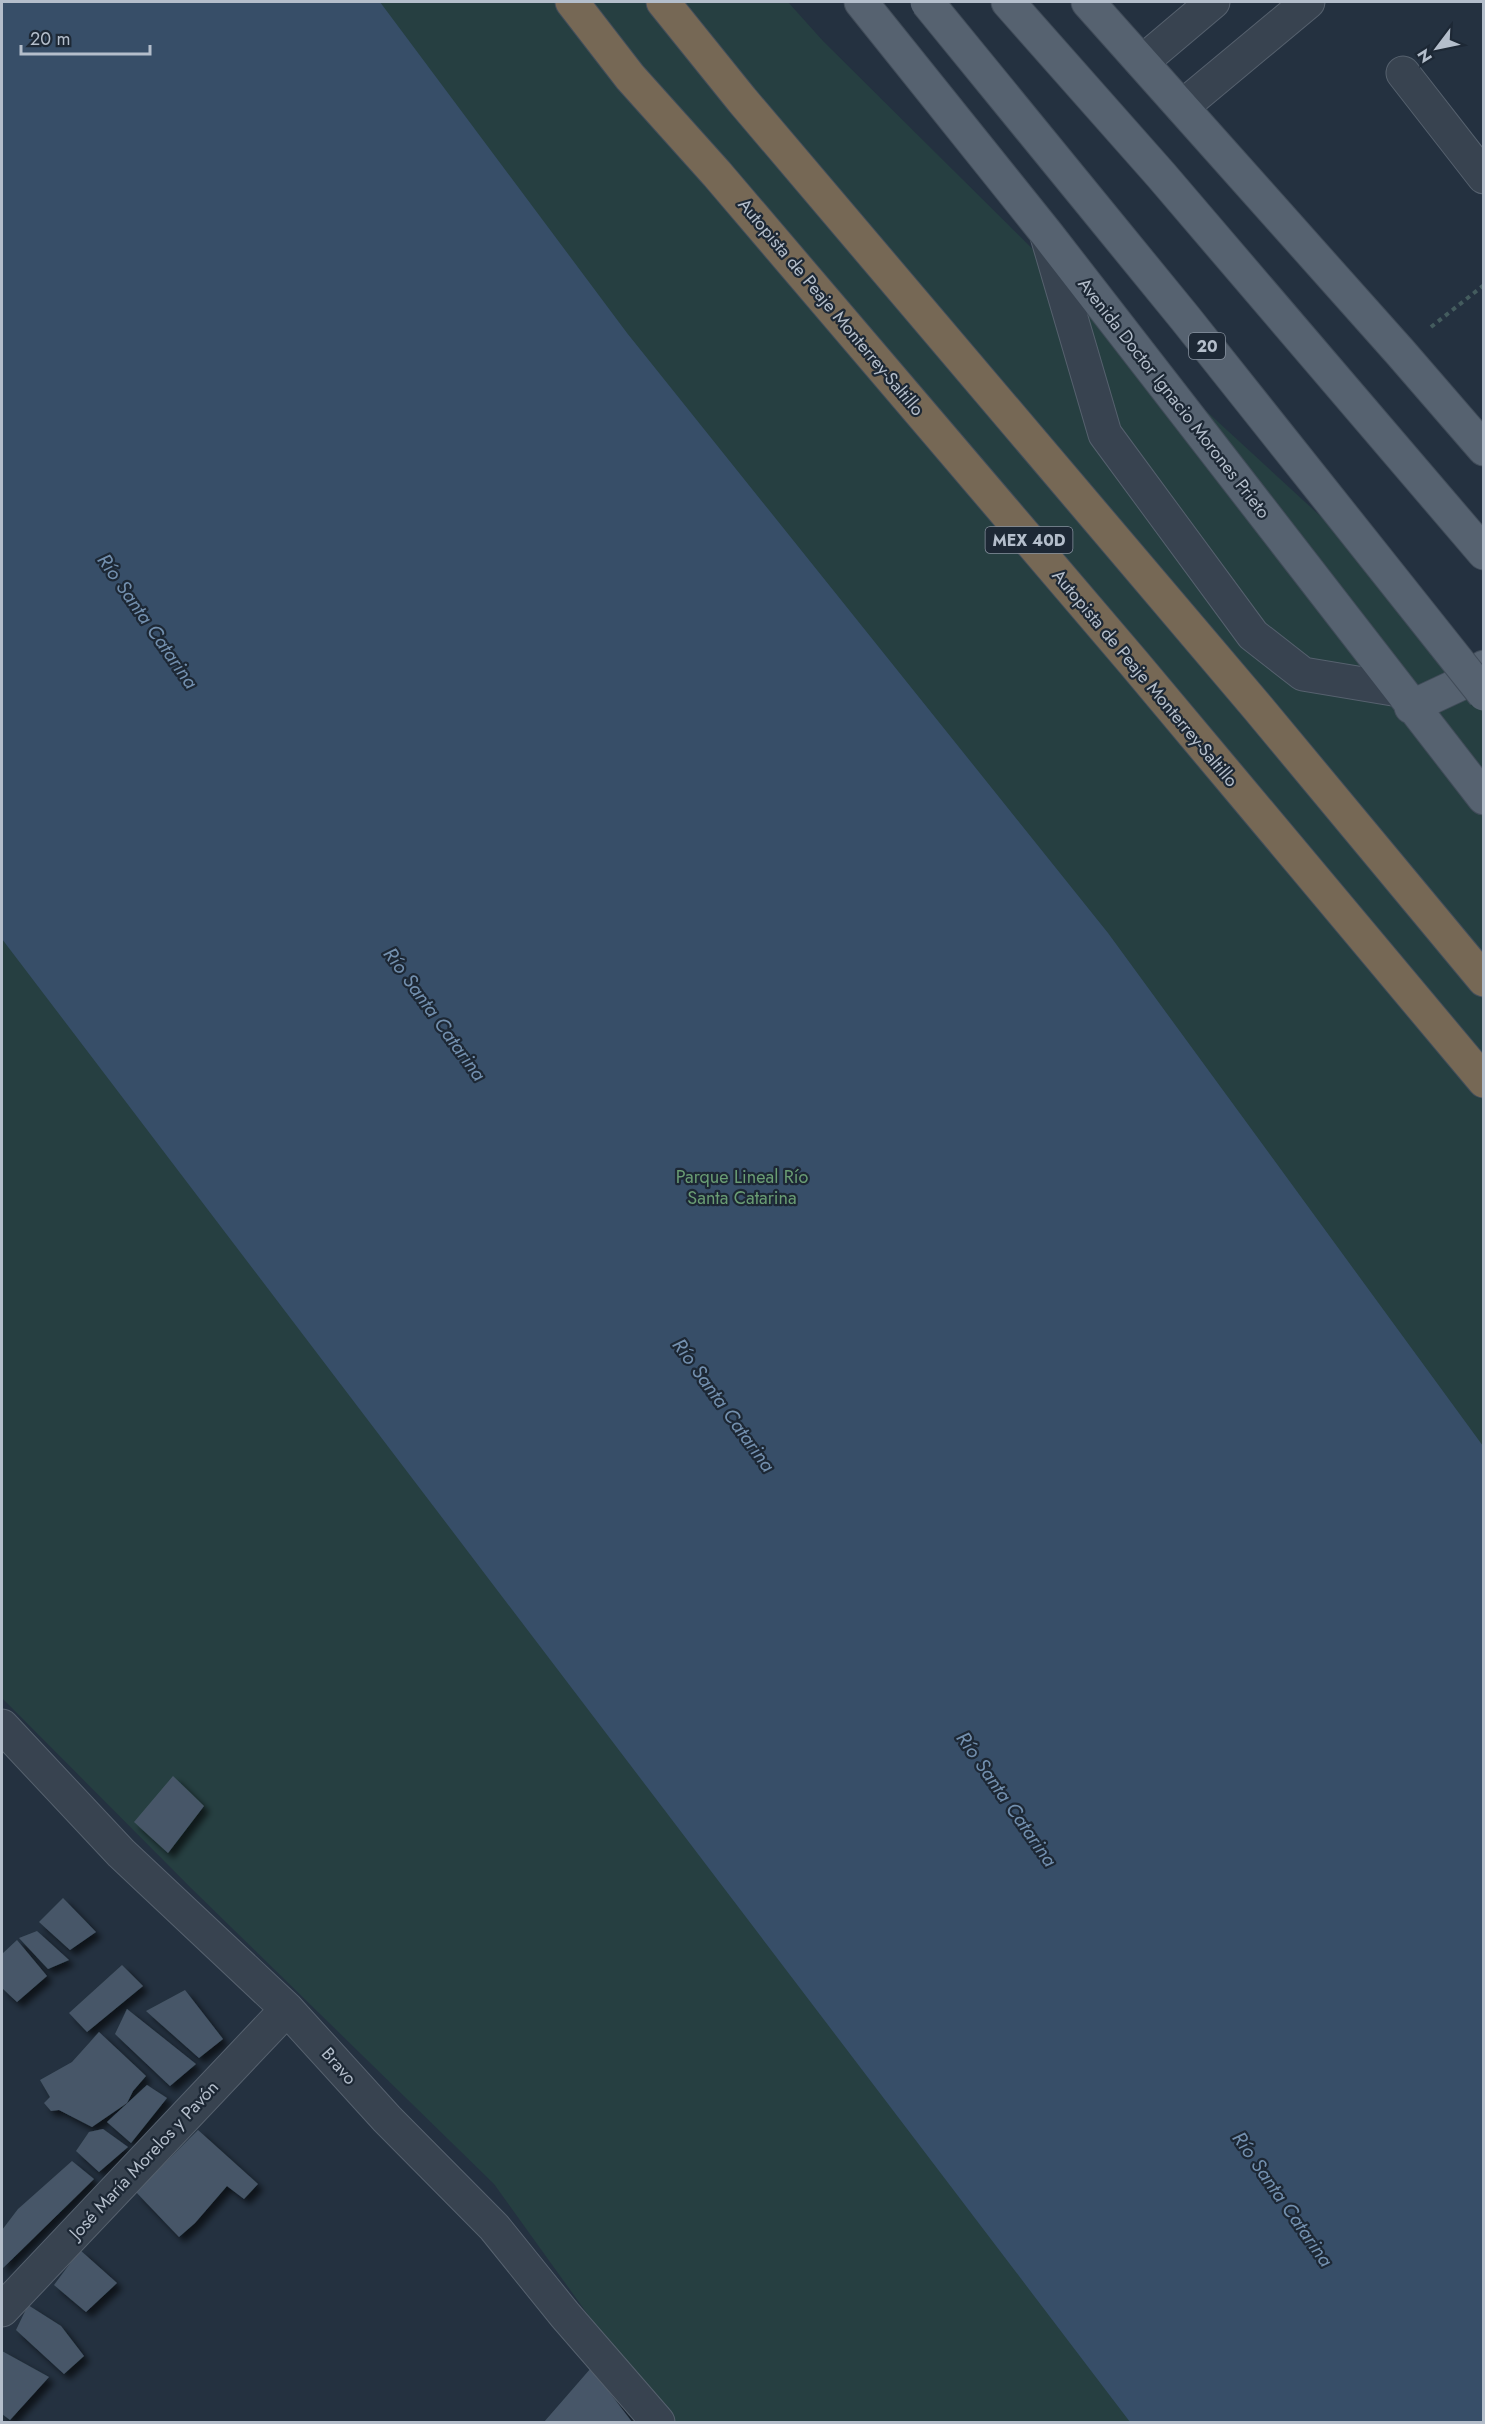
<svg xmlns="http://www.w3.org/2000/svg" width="1485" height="2424" viewBox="0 0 1485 2424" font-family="Jost,sans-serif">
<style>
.green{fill:#263f41}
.water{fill:#374e68}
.building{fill:#475767;filter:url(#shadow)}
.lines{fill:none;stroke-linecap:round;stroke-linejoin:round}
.minor-casing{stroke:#56616e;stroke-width:35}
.major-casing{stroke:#414c59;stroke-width:35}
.highway-casing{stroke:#434e5b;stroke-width:35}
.path{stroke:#445c5e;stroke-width:4;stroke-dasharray:4.5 4.5;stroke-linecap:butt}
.minor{stroke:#384350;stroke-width:33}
.major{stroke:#566270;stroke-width:33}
.highway{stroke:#766855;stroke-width:33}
.major-bridge-casing{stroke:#414c59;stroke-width:35;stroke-linecap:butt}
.major-bridge{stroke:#566270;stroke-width:33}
.labels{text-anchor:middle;stroke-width:4.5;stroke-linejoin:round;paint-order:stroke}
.shield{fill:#1d2835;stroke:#87919e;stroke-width:1.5}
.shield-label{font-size:16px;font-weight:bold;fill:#b4becb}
.street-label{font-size:18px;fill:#b4becb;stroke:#1d2835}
.park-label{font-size:18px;fill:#6a9d74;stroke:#1d2835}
.water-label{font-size:20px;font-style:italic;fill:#7390af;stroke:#1d2835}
</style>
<defs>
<filter id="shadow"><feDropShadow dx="5.5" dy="5.5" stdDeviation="3" flood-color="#0009"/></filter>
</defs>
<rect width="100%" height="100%" fill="#243140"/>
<path class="green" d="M2,2h786l35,39 242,240 264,243 154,153v1745h-818l-171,-238 -303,-296 -189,-190z"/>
<path class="water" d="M2,2h378l247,331 481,600 375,513v976h-353l-1128,-1483z"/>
<path class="building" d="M173,1776l31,30 -36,47 -34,-31z
M63,1898l33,34 -26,18 -31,-28z
M37,1931l32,29 -21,9 -29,-31z
M17,1940l30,36 -30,26 -15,-14v-34z
M122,1965l21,21 -56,46 -18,-19z
M185,1990l38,49 -24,19 -53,-47z
M127,2009l69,55 -26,22 -55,-52z
M99,2032l47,44 -13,15 -6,12 -35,24 -33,-17 -8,1 -7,-8 6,-6 -10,-17 32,-18z
M147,2085l20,13 -36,45 -24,-21z
M103,2129l25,18 -29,25 -23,-21 13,-19z
M198,2130l60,54 -14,15 -17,-13 -32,37 -16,14 -43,-45z
M72,2161l22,18 -92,90v-39l16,-21z
M80,2250l37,33 -31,29 -32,-27z
M28,2305l33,21 23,30 -20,18 -48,-44z
M2,2351l47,26 -39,43 -8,-6z
M591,2368l41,54h-88z"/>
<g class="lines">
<defs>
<path id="minor" d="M1142,62l71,-60
M1403,73l81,104
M1182,107l126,-105
M1047,236l58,198 148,201 50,39 96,16
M2,1726l119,127 166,156 100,110 107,108 71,88 93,107
M2,2310l285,-301"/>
<path id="major" d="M861,2l186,232 437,564
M1008,2l153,173 323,378
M1088,2l312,350 84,97
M1411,707l49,-23 24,-17"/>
<path id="highway" d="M572,2l58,75 87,97 416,488 351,419
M663,2l79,98 516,608 226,272"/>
</defs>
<use href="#minor" class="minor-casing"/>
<use href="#major" class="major-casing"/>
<use href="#highway" class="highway-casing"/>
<path class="path" d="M1431,327l53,-42"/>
<use href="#minor" class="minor"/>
<use href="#major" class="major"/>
<use href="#highway" class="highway"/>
<defs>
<path id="major-bridge" d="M927,2l258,316 299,376"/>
</defs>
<use href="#major-bridge" class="major-bridge-casing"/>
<use href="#major-bridge" class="major-bridge"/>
</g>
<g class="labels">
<g class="shield">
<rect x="1189" y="333" width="36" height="26" rx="4.5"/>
<rect x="985.5" y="527" width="87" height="26" rx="4.5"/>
</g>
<g class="shield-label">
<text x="1207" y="352">20</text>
<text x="1029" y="546">MEX 40D</text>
</g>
<g class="street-label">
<text transform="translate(831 307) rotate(50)" y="6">Autopista de Peaje Monterrey-Saltillo</text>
<text transform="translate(1174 398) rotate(52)" y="6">Avenida Doctor Ignacio Morones Prieto</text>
<text transform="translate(1145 678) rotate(50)" y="6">Autopista de Peaje Monterrey-Saltillo</text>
<text transform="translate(339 2066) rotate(48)" y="6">Bravo</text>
<text transform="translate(144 2160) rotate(-47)" y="6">José María Morelos y Pavón</text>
</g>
<g class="park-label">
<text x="742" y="1183">Parque Lineal Río<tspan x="742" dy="21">Santa Catarina</tspan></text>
</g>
<g class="water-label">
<text transform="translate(148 621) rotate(55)" y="7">Río Santa Catarina</text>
<text transform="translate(435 1014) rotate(54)" y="7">Río Santa Catarina</text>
<text transform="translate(724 1405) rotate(54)" y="7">Río Santa Catarina</text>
<text transform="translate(1007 1799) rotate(55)" y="7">Río Santa Catarina</text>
<text transform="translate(1283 2199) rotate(55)" y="7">Río Santa Catarina</text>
</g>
</g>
<rect width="1485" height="2424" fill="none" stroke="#b4becb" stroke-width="6"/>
<g transform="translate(1437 48) rotate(238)" stroke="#1d2835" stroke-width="4.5" paint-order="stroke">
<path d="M0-4.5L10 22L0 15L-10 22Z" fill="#b4becb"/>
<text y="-9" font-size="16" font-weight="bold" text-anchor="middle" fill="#b4becb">N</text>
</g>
<path d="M21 45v9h129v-9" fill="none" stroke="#b4becb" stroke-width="3"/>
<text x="30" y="45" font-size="18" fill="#b4becb" stroke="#1d2835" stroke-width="4.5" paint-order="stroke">20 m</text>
</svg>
